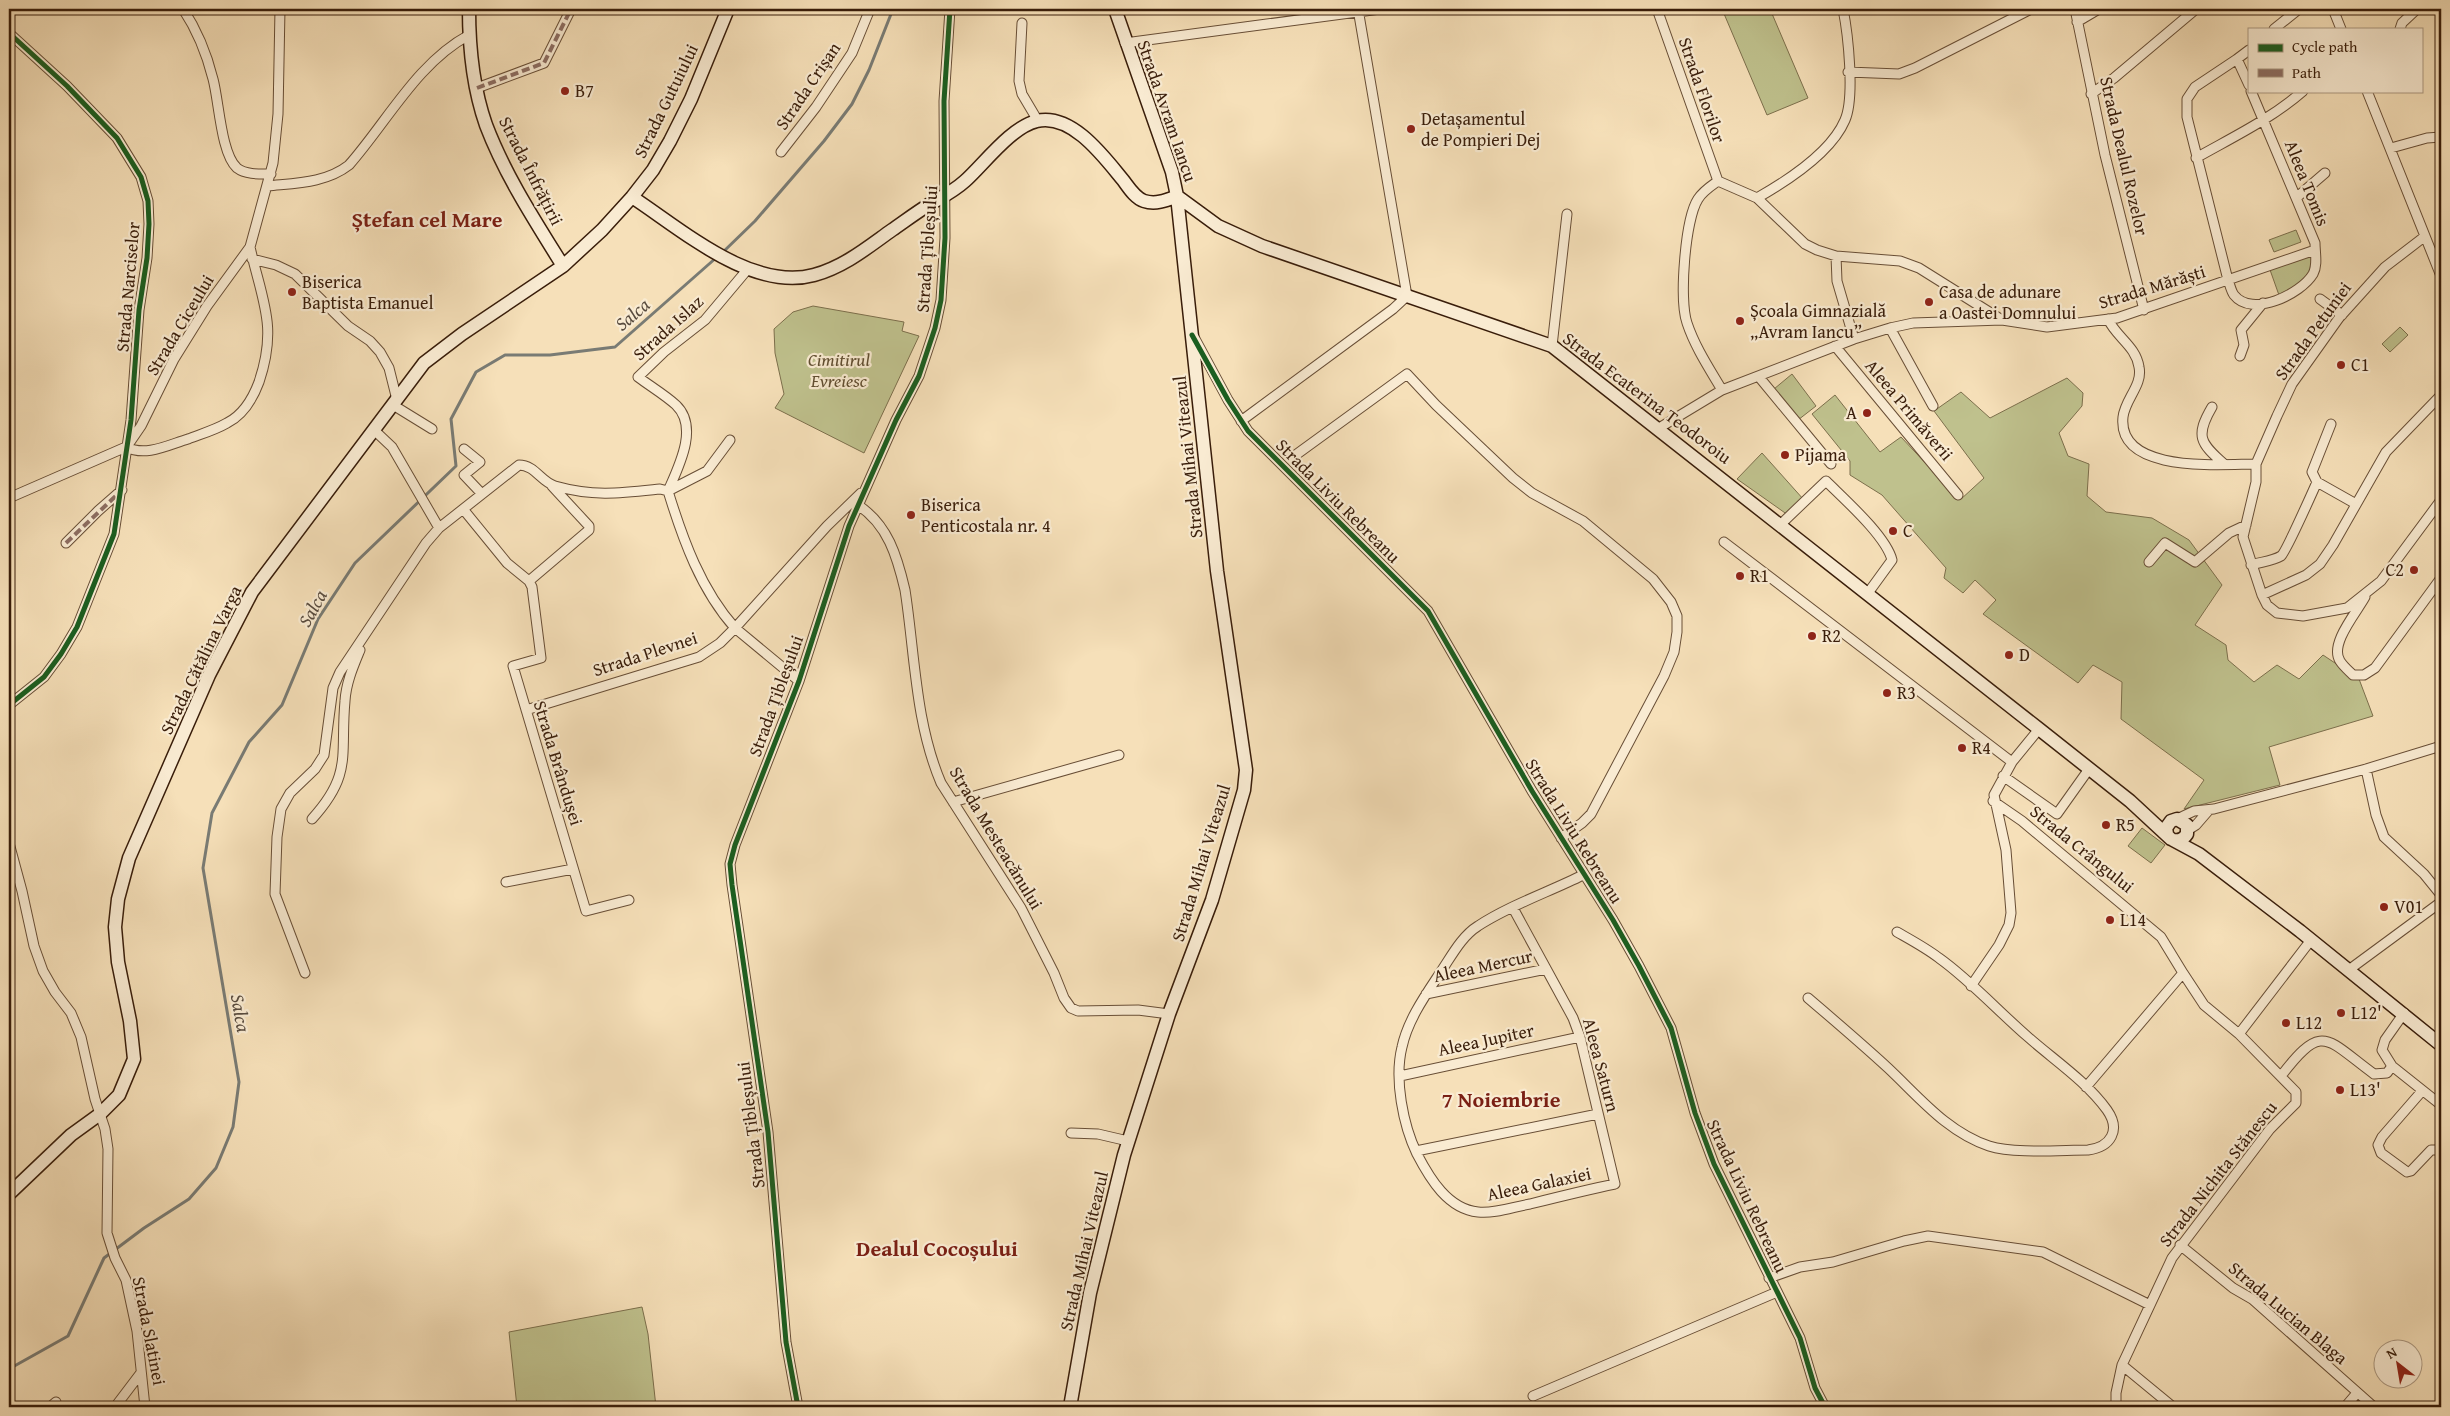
<svg xmlns="http://www.w3.org/2000/svg" width="2450" height="1416" viewBox="0 0 2450 1416" font-family="'Gentium Book Plus',serif">
<style>
.green{fill:#bfc18d;stroke:#7c6f4c}
.lines{fill:none;stroke-linecap:round;stroke-linejoin:round}
.stream{stroke:#797b74;stroke-width:3}
.street-casing{stroke:#684e36;stroke-width:11}
.secondary-casing{stroke:#391d0a;stroke-width:15}
.street{stroke:#f9ebd2;stroke-width:9}
.secondary{stroke:#f9ebd2;stroke-width:12}
.quiet{stroke:#8d6e63;stroke-width:4;stroke-dasharray:8 4;stroke-linecap:butt}
.cycleway-casing{stroke:#f9ebd2;stroke-width:8}
.cycleway{stroke:#1b5e20;stroke-width:5}
.poi-dot{fill:#8f2418;stroke:#f9ebd2;stroke-width:2}
.labels{text-anchor:middle;stroke-width:4.5;stroke-linejoin:round;paint-order:stroke}
.street-label{font-size:18px;fill:#391d0a;stroke:#f9ebd2}
.poi-label{font-size:18px;fill:#391d0a;stroke:#f9ebd2;text-anchor:start}
.park-label{font-size:18px;font-style:italic;fill:#614e31;stroke:#f9ebd2}
.water-label{font-size:19px;font-style:italic;fill:#594c3f;stroke:#f9ebd2}
.district-label{font-size:22px;font-weight:bold;fill:#7a1f14;stroke:#f9ebd2}
</style>
<rect width="100%" height="100%" fill="#f6e0b9"/>
<filter id="stains"><feTurbulence type="fractalNoise" baseFrequency=".004" numOctaves="4"/><feColorMatrix values="0 0 0 0 .2 0 0 0 0 .09 0 0 0 0 .02 0 0 0 .5 -.17"/></filter>
<radialGradient id="worn" r=".72"><stop offset=".6" stop-color="#630" stop-opacity="0"/><stop offset="1" stop-color="#630" stop-opacity=".3"/></radialGradient>
<path class="green" d="M1722,9h48l38,89 -41,17z
M2296,230l5,12 -27,10 -5,-12z
M2313,252l-1,21 -32,25 -11,-31z
M813,306l91,16 -2,9 17,5 -55,117 -89,-45 9,-14 -9,-41 -1,-24 19,-17z
M2400,327l8,8 -18,17 -8,-8z
M1792,374l24,32 -18,14 -24,-31z
M2067,378l16,15 -1,13 -23,27 9,23 21,8 -2,32 19,16 46,6 37,22 33,45 -27,40 31,20 2,15 26,22 23,-17 22,14 24,-24 36,24 14,37 -104,31 11,38 -96,24 20,-29 -83,-61 1,-37 -29,-17 -15,18 -95,-69 13,-14 -21,-20 -12,13 -19,-15 2,-10 -64,-73 -32,-20v-14l-38,-47 23,-19 45,57 21,-15 59,63 24,-22 -50,-67 27,-19 29,26z
M1762,453l42,47 -16,15 -51,-36z
M2142,828l23,17 -14,18 -23,-17z
M642,1307l6,27 8,73h-139l-8,-75z"/>
<g class="lines">
<path class="stream" d="M722,253l33,-32 69,-80 28,-37 17,-34 24,-61
M9,1369l59,-33 36,-78 40,-30 45,-29 27,-31 17,-41 6,-45 -36,-214 9,-55 37,-71 33,-37 36,-86 37,-56 101,-97 -5,-47 25,-47 29,-17h45l65,-8 102,-90"/>
<defs>
<path id="street" d="M183,9c14,21 24,46 30,70 6,22 8,75 24,89 9,7 24,6 34,6
M1657,9l61,172
M2075,9l30,146 39,155
M2333,9l8,20
M2077,22l22,-13
M1022,23l-3,58 3,13 16,27
M2274,29l25,-20
M2400,29l2,-6 15,-14
M9,33l58,53 50,52 24,39 7,24 1,23 -2,34 -8,52 -8,110 -17,114 -37,93 -16,27 -17,23 -35,28
M1125,43l255,-34
M2249,50l-12,9 12,26
M2237,59l-42,28 -8,12v18l41,163c2,5 3,11 6,15 18,23 67,-1 79,-21 5,-9 2,-21 2,-31l-64,-152
M1848,72l51,2 16,-6 116,-59
M477,88l67,-25 27,-54
M2367,91l74,185
M2091,94l23,-16 82,-69
M2391,148l36,-10 14,-1
M781,152l35,-45 36,-54 18,-44
M2196,158c37,-21 75,-39 107,-67
M1718,181l39,17 48,46 12,6 19,6 64,5 19,7 83,52
M1718,181c-7,5 -15,10 -20,18 -13,20 -19,101 -11,124 8,24 22,45 35,67
M268,186c28,-3 58,-3 81,-21 38,-43 68,-102 120,-130
M1757,198c30,-17 74,-45 88,-78 10,-23 3,-86 -2,-111
M2296,198l29,-25
M2424,237l-39,30 -46,51 -47,66 -15,32 -21,48v18l-13,55 19,58 5,10 10,8 26,3 44,-8 34,-27 60,-81
M1836,256l1,25 17,58
M252,259l24,6 19,9 53,52 22,15 10,11 9,16 8,32
M2320,299l22,16
M2108,319c8,18 28,27 31,48 4,18 -14,32 -16,50 -6,57 98,47 133,47
M1890,328l43,78
M1194,337l34,63 20,31 180,180 104,180 81,129 26,46 32,62 24,85 19,51 86,174 15,50 10,19
M1552,346l15,-132
M1835,346l123,149
M2240,356l4,-11 -3,-15 22,-27
M1759,377l72,87
M393,405l39,24
M2212,407c-17,29 -12,36 12,57
M1241,421l152,-112 14,-13 -49,-287
M1659,428l63,-38 132,-51 36,-11 23,-5 89,-3 45,7 70,-9 198,-68
M374,430l18,17 47,81
M128,445l13,-19 33,-67 33,-53 43,-59 23,-84 5,-49 2,-105
M126,447c20,10 42,-2 62,-8 13,-5 27,-9 39,-16 16,-8 26,-25 32,-41 19,-56 3,-81 -9,-135
M464,449l16,13 -16,13 18,19
M1297,454l110,-80 29,31 77,73 19,15 51,28 70,58 18,23 6,14v16l-3,20 -10,24 -73,138 -9,9 -21,15
M2317,482l-5,-10 19,-48
M668,491c11,-25 31,-64 8,-86 -11,-10 -26,-19 -38,-28l26,-25 41,-32 42,-50
M668,491l39,-20 23,-31
M9,498l117,-51
M858,505c30,20 39,51 47,85 10,64 10,132 36,193l80,125 33,65 10,25 7,10 7,3 60,-1 31,4
M463,509l44,54 22,18 3,6 9,71 -28,8 73,245 43,-11
M1781,524l45,-43c18,18 60,55 66,79l-24,33
M1724,542l288,220
M66,543l32,-32 24,-21
M2149,562l16,-19 30,19 34,-29 17,-8
M2251,565c9,-3 22,-4 30,-9 5,-4 31,-63 36,-74l39,22
M529,581l60,-51v-4l-37,-40
M2262,595l44,-20 14,-11 13,-19 53,-93 55,-57
M2365,597c-8,15 -36,47 -25,64 3,5 9,10 13,14h11l11,-7 66,-90
M799,681l-64,-53 92,-102 34,-33
M526,710l173,-53 21,-14 15,-15c-34,-38 -52,-88 -67,-137
M2366,769l10,46 8,22 40,37 17,21
M2003,776l54,38 32,-45
M1993,801l29,20 139,116 22,36 -97,114
M953,802l166,-47
M312,819c41,-45 28,-64 33,-118 1,-18 8,-34 15,-51
M2177,819l17,-8 20,-2 152,-40 75,-23
M2188,830l8,-5 13,-15
M9,843l13,48 12,55 9,25 12,21 16,21 10,24 14,62 10,30 3,20 -1,84 8,25 11,22 11,51 8,76
M506,882l67,-13
M1513,908l60,110 7,19 35,147c-29,6 -57,13 -85,20 -17,3 -36,10 -52,8 -30,-3 -48,-33 -61,-58 -14,-29 -23,-75 -15,-107 6,-28 25,-54 40,-77 10,-15 20,-34 36,-44 32,-21 71,-34 105,-51
M2350,969l91,-67
M305,973l-30,-79 2,-57 4,-28 9,-16 25,-24 9,-14 9,-67 7,-16 86,-129 13,-15 80,-63c16,0 22,17 36,21 39,11 67,7 105,3l8,2
M2183,973l21,32 35,29
M1971,986l28,-41 10,-20 2,-12 -5,-63 -12,-55 18,-33 27,-33
M1426,994l120,-25
M1808,998c27,23 54,46 80,70 31,29 59,64 101,78 25,8 72,4 99,4 23,-3 33,-20 19,-40 -21,-29 -53,-50 -79,-73 -29,-25 -58,-57 -89,-79 -13,-10 -28,-18 -42,-26
M2392,1066l-10,-16 3,-10 19,-27
M1400,1076l180,-39
M2281,1076c42,-55 45,-37 93,-2l13,-1 5,-7 49,39
M2422,1091l-40,46 -4,8 3,8 26,19 4,-1 20,-21h7l3,3
M1071,1133l27,1 30,7
M1416,1151l182,-37
M2441,1177v1
M2180,1245l53,43 19,11 122,108
M1769,1278l31,-11 33,-5 71,-21 24,-5 115,16 107,53
M2122,1365l51,42
M1533,1396l244,-104
M50,1407l6,-5
M115,1407l25,-33
M798,1407l-12,-65 -18,-210 -36,-247 -2,-21 5,-19 64,-164 50,-155 47,-106 23,-44 16,-48 6,-28 4,-62 -1,-137 6,-92
M2116,1407v-14l6,-28 50,-107 98,-129 26,-26v-11l-57,-58 72,-94
M2345,1407l12,-14"/>
<path id="secondary" d="M469,9c0,39 4,79 17,116 19,50 49,96 77,141
M1177,196l41,30 44,20 290,100 487,383 91,72 41,38c6,3 12,1 16,-5v-9l-10,-6 -6,2 -5,7 1,6
M632,197c49,32 120,95 182,78 30,-8 54,-28 78,-45 13,-9 25,-18 38,-26 12,-7 24,-13 35,-23 19,-17 46,-54 72,-60 35,-8 67,36 86,59 6,8 12,18 21,21 12,4 23,-1 33,-5
M2173,840l26,14 101,77 141,114
M9,1194l62,-59 29,-21 19,-19 15,-36 -4,-38 -12,-59 -3,-35 3,-28 11,-41 80,-183 43,-83 172,-229 38,-29 101,-68 39,-36 30,-33 21,-27 17,-29 21,-42 37,-90
M1070,1407l20,-114 34,-138 45,-141 43,-114 32,-110 2,-20 -29,-199 -40,-375 -5,-24 -57,-163"/>
</defs>
<use href="#street" class="street-casing"/>
<use href="#secondary" class="secondary-casing"/>
<use href="#street" class="street"/>
<use href="#secondary" class="secondary"/>
<path class="quiet" d="M477,88l67,-25 27,-54
M66,543l54,-51"/>
<defs>
<path id="cycleway" d="M9,33l58,53 50,52 24,39 7,24 1,23 -2,34 -8,52 -8,110 -17,114 -37,93 -16,27 -17,23 -35,28
M1192,335l36,65 20,31 180,180 104,180 81,129 26,46 32,62 24,85 19,51 86,174 15,50 10,19
M798,1407l-12,-65 -18,-210 -36,-247 -2,-21 5,-19 64,-164 50,-155 47,-106 23,-44 16,-48 6,-28 4,-62 -1,-137 6,-92"/>
</defs>
<use href="#cycleway" class="cycleway-casing"/>
<use href="#cycleway" class="cycleway"/>
</g>
<g class="poi-dot">
<circle cx="565" cy="91" r="5"/>
<circle cx="1411" cy="129" r="5"/>
<circle cx="292" cy="292" r="5"/>
<circle cx="1929" cy="302" r="5"/>
<circle cx="1740" cy="321" r="5"/>
<circle cx="2341" cy="365" r="5"/>
<circle cx="1867" cy="413" r="5"/>
<circle cx="1785" cy="455" r="5"/>
<circle cx="911" cy="515" r="5"/>
<circle cx="1893" cy="531" r="5"/>
<circle cx="2414" cy="570" r="5"/>
<circle cx="1740" cy="576" r="5"/>
<circle cx="1812" cy="636" r="5"/>
<circle cx="2009" cy="655" r="5"/>
<circle cx="1887" cy="693" r="5"/>
<circle cx="1962" cy="748" r="5"/>
<circle cx="2106" cy="825" r="5"/>
<circle cx="2384" cy="907" r="5"/>
<circle cx="2110" cy="920" r="5"/>
<circle cx="2341" cy="1013" r="5"/>
<circle cx="2286" cy="1023" r="5"/>
<circle cx="2340" cy="1090" r="5"/>
</g>
<g class="labels">
<g class="street-label">
<text transform="translate(808 86) rotate(-56)" y="6">Strada Crișan</text>
<text transform="translate(1702 90) rotate(71)" y="6">Strada Florilor</text>
<text transform="translate(666 101) rotate(-64)" y="6">Strada Gutuiului</text>
<text transform="translate(1167 111) rotate(71)" y="6">Strada Avram Iancu</text>
<text transform="translate(2124 156) rotate(77)" y="6">Strada Dealul Rozelor</text>
<text transform="translate(531 171) rotate(63)" y="6">Strada Înfrățirii</text>
<text transform="translate(2307 183) rotate(68)" y="6">Aleea Tomis</text>
<text transform="translate(927 249) rotate(-86)" y="6">Strada Țibleșului</text>
<text transform="translate(128 287) rotate(-85)" y="6">Strada Narciselor</text>
<text transform="translate(2152 287) rotate(-17)" y="6">Strada Mărăști</text>
<text transform="translate(180 325) rotate(-59)" y="6">Strada Ciceului</text>
<text transform="translate(668 328) rotate(-42)" y="6">Strada Islaz</text>
<text transform="translate(2313 331) rotate(-54)" y="6">Strada Petuniei</text>
<text transform="translate(1647 398) rotate(37)" y="6">Strada Ecaterina Teodoroiu</text>
<text transform="translate(1909 410) rotate(50)" y="6">Aleea Primăverii</text>
<text transform="translate(1188 457) rotate(-96)" y="6">Strada Mihai Viteazul</text>
<text transform="translate(1338 501) rotate(45)" y="6">Strada Liviu Rebreanu</text>
<text transform="translate(645 654) rotate(-18)" y="6">Strada Plevnei</text>
<text transform="translate(201 660) rotate(-64)" y="6">Strada Cătălina Varga</text>
<text transform="translate(776 696) rotate(-70)" y="6">Strada Țibleșului</text>
<text transform="translate(558 763) rotate(73)" y="6">Strada Brândușei</text>
<text transform="translate(1574 831) rotate(58)" y="6">Strada Liviu Rebreanu</text>
<text transform="translate(996 838) rotate(59)" y="6">Strada Mesteacănului</text>
<text transform="translate(2082 849) rotate(39)" y="6">Strada Crângului</text>
<text transform="translate(1201 863) rotate(-73)" y="6">Strada Mihai Viteazul</text>
<text transform="translate(1483 966) rotate(-12)" y="6">Aleea Mercur</text>
<text transform="translate(1486 1040) rotate(-12)" y="6">Aleea Jupiter</text>
<text transform="translate(1601 1065) rotate(75)" y="6">Aleea Saturn</text>
<text transform="translate(751 1125) rotate(-97)" y="6">Strada Țibleșului</text>
<text transform="translate(2218 1174) rotate(-52)" y="6">Strada Nichita Stănescu</text>
<text transform="translate(1539 1184) rotate(-12)" y="6">Aleea Galaxiei</text>
<text transform="translate(1747 1196) rotate(65)" y="6">Strada Liviu Rebreanu</text>
<text transform="translate(1084 1251) rotate(-77)" y="6">Strada Mihai Viteazul</text>
<text transform="translate(2288 1313) rotate(40)" y="6">Strada Lucian Blaga</text>
<text transform="translate(149 1331) rotate(79)" y="6">Strada Slatinei</text>
</g>
<g class="poi-label">
<text x="575" y="97">B7</text>
<text x="1421" y="125">Detașamentul<tspan x="1421" dy="21">de Pompieri Dej</tspan></text>
<text x="302" y="288">Biserica<tspan x="302" dy="21">Baptista Emanuel</tspan></text>
<text x="1939" y="298">Casa de adunare<tspan x="1939" dy="21">a Oastei Domnului</tspan></text>
<text x="1750" y="317">Școala Gimnazială<tspan x="1750" dy="21">„Avram Iancu”</tspan></text>
<text x="2351" y="371">C1</text>
<text x="1857" y="419" text-anchor="end">A</text>
<text x="1795" y="461">Pijama</text>
<text x="921" y="511">Biserica<tspan x="921" dy="21">Penticostala nr. 4</tspan></text>
<text x="1903" y="537">C</text>
<text x="2404" y="576" text-anchor="end">C2</text>
<text x="1750" y="582">R1</text>
<text x="1822" y="642">R2</text>
<text x="2019" y="661">D</text>
<text x="1897" y="699">R3</text>
<text x="1972" y="754">R4</text>
<text x="2116" y="831">R5</text>
<text x="2394" y="913">V01</text>
<text x="2120" y="926">L14</text>
<text x="2351" y="1019">L12'</text>
<text x="2296" y="1029">L12</text>
<text x="2350" y="1096">L13'</text>
</g>
<g class="park-label">
<text x="839" y="366">Cimitirul<tspan x="839" dy="21">Evreiesc</tspan></text>
</g>
<g class="water-label">
<text transform="translate(632 314) rotate(-41)" y="7">Salca</text>
<text transform="translate(312 608) rotate(-61)" y="7">Salca</text>
<text transform="translate(241 1013) rotate(80)" y="7">Salca</text>
</g>
<g class="district-label">
<text x="427" y="227">Ștefan cel Mare</text>
<text x="1501" y="1107">7 Noiembrie</text>
<text x="937" y="1256">Dealul Cocoșului</text>
</g>
</g>
<rect width="2450" height="1416" fill="none" stroke="#f6e0b9" stroke-width="30"/>
<rect x="10" y="10" width="2430" height="1396" fill="none" stroke="#391d0a" stroke-width="2.5"/>
<rect x="15" y="15" width="2420" height="1386" fill="none" stroke="#391d0a"/>
<rect x="2248" y="28" width="175" height="65" fill="#f9ebd2" stroke="#ac9982"/>
<rect x="2258" y="44" width="25" height="8" fill="#1b5e20" stroke="#ac9982"/>
<text x="2292" y="52" font-size="15" fill="#391d0a">Cycle path</text>
<rect x="2258" y="69" width="25" height="8" fill="#8d6e63" stroke="#ac9982"/>
<text x="2292" y="78" font-size="15" fill="#391d0a">Path</text>
<g transform="translate(2398 1364) rotate(329)"><circle r="24" fill="#f9ebd2" stroke="#ac9982"/>
<path d="M0-4L9 19L0 12L-9 19Z" fill="#8f2418"/>
<text y="-8" font-size="14" font-weight="bold" text-anchor="middle" fill="#391d0a">N</text>
</g>
<rect width="100%" height="100%" filter="url(#stains)"/>
<rect width="100%" height="100%" fill="url(#worn)"/>
</svg>
